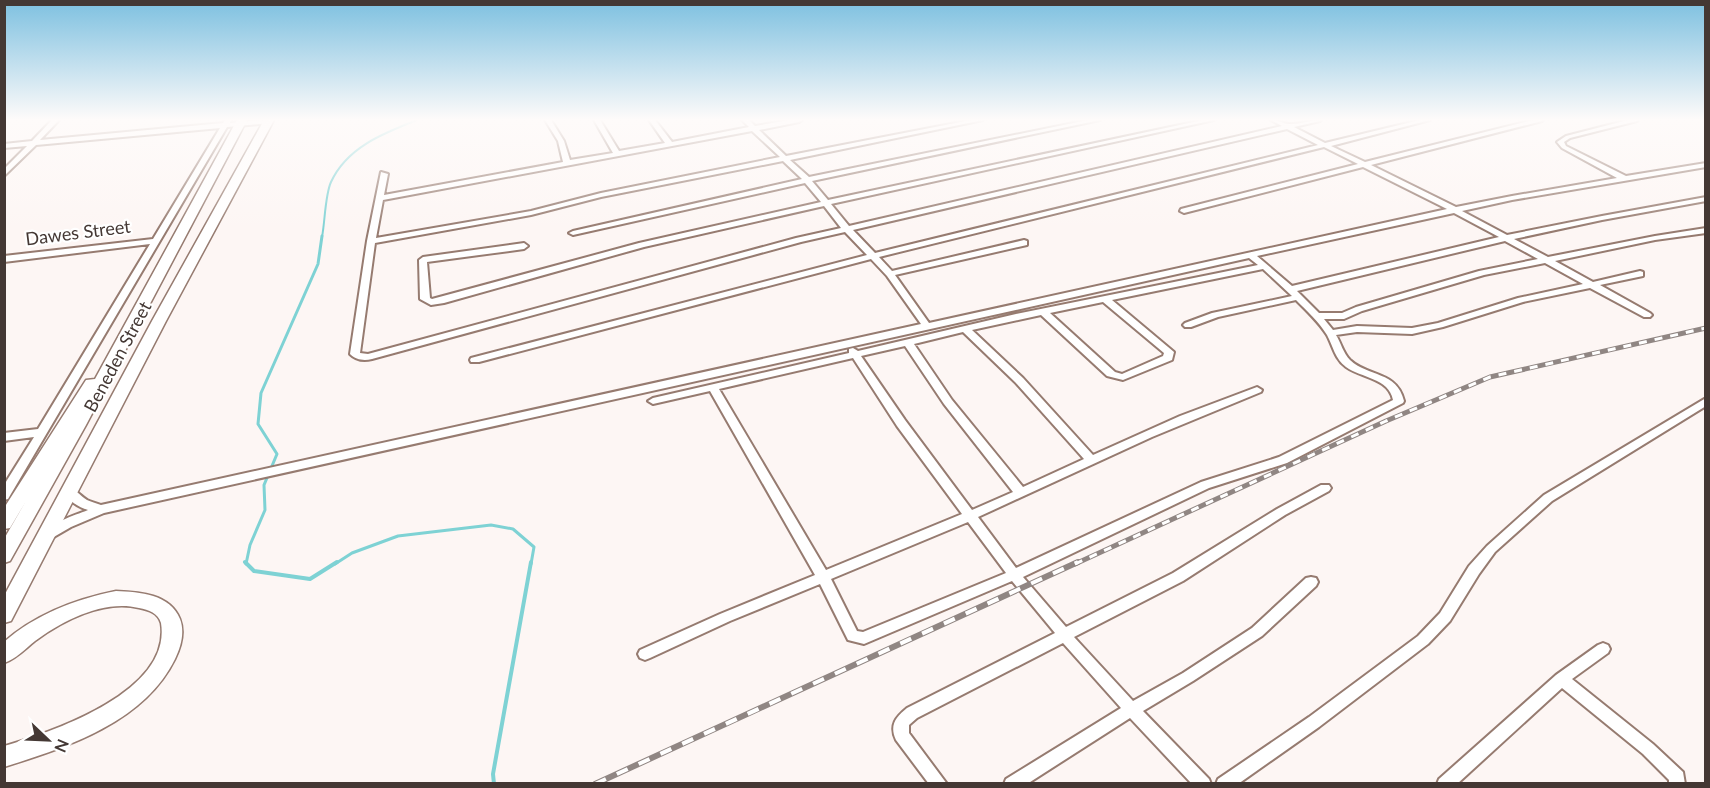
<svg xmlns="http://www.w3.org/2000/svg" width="1710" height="788" viewBox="0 0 1710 788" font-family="Lato,sans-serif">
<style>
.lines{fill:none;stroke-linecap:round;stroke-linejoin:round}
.stream-far2{stroke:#7ed2d4;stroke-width:2}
.stream-far1{stroke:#7ed2d4;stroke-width:3}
.stream{stroke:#7ed2d4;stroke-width:4}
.minor-casing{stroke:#967b70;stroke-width:4}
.secondary-casing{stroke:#967b70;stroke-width:3}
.minor{fill:#fff;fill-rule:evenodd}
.secondary{fill:#fff;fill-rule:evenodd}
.rail-far1-casing{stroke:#908683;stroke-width:5}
.rail-casing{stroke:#908683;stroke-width:6}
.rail-far1{stroke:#fff;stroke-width:3;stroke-dasharray:8;stroke-linecap:butt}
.rail{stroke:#fff;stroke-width:4;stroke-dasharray:12;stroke-linecap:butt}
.labels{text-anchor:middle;stroke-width:4.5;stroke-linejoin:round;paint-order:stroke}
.street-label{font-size:18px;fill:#443834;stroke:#fff}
</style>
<rect width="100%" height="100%" fill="#fdf6f4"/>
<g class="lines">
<path class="stream-far2" d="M322,237c3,-15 3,-42 9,-55 16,-35 53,-49 86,-62"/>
<path class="stream-far1" d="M246,564l4,-19 15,-35 -1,-25 13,-31 -19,-30 3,-31 57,-129 4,-28
M335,564l17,-11 46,-17 93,-11 22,4 21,18 -3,17"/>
<path class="stream" d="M245,562l9,9 56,8 27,-17
M494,784l-1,-10 38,-212"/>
<defs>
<path id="minor" d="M52,120h7l-19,20 183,-17 2,-3h6l-1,3 31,-3 11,1 -3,2 -42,4 -219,372 -4,1v-15l30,-48 -30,4v-8l34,-4 112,-185 -146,18v-6l149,-17 67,-111 -184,17 -32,31v-7l23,-23 -23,2v-4l28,-3z
M545,120h6l13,21 6,19 43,-7 -19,-33h6l19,31 46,-8 -16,-23h6l17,22 77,-15 -7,-7h7l6,6 34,-6h13l-3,2 -40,8 27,26 185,-36h12l-193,40 19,17 279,-57h12l-288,61 16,19 375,-80h11l-383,84 18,22 433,-100 -11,-6c7,0 13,4 19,4 11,0 21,-4 31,-4l-1,1 -26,6 31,16 95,-23h10l-99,26 34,16 168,-42h10l-1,1 -171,44 85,42 56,-11 105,-18 -55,-30 -5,-6 9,-6 62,-16h10l-1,1 -67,17 -6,4 2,4 60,30 80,-13v4l-194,33 -50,11 45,24 95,-19 104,-19v4l-104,19 -88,19 34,18 107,-21 51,-8v5l-51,7 -100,21 38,21 47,-11 3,1v4l-43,9 50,28 2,2 -2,2h-6l-54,-29 -67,14 -80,25 -31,7 -55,-2 -21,3c5,8 7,18 14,25 18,17 47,11 54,41l-1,2 -116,60 -78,25 -186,89 43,50 107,-54 104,-64 44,-24h8l2,3 -2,3 -44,24 -102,66 -109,56 59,64 50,-28 69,-45 54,-50 5,-1 5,1 2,4 -2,4 -54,50 -69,45 -50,30 66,68 2,5h-19l-62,-66 -103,66h-23l2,-5 115,-71 -58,-65 -146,75 -8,7v8l38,51h-18l-33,-44c-7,-15 0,-23 11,-32l148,-75 -43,-52 -148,63 -16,-4 -28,-56 -90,37 -80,37 -5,2 -5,-2 -2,-4 2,-4 80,-36 95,-39 -105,-184 -57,13 -5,-3 5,-3 196,-45v-4l4,-1 5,3 158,-37 242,-49 -9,-7 -1145,255 -33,14 -19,11 -4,2 -4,-2 -2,-3c10,-13 31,-19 46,-25 -10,-3 -19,-9 -25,-18l2,-3c10,-2 14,6 22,11 4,2 9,3 14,5l820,-181 -34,-48 -16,-17 -392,103h-8l-1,-2 1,-2 396,-103 -22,-23 -44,10 -429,117c-8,2 -16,1 -22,-5l17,-113 14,-69 7,2 -4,21 179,-33 -5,-21zM1287,129l31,16 -443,108 -22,-23zM752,131l28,26 -179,36 -70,18 -155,27 7,-38zM1324,147l34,17 -177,45 -1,2 4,2 179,-46 84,42 -518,114 -34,-48 132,-30v-4l-3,-1 -132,31 -13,-14zM783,161l19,18 -229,52 -4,2 4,2 232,-52 16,19 -182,41 -207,56 -2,-1 -3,-36 97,-13 4,-3 -4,-3 -101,14 -4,3 1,39 11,6 13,-2 200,-56 180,-41 17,22 -45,10 -428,116 -8,-1 15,-110 156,-28 70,-18zM1454,213l45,24 -207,49 -35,-30zM1505,241l33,18 -59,12 -123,36 -14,6h-23l-22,-22zM1545,263l38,21 -65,14 -80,25 -26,5 -55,-2 -24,4 -9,-11h20l18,-8 122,-36zM1263,269l29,27 -80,17 -27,10 -2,2 2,2h6l27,-10 78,-17c11,11 23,22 31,35 6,11 8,24 19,32 15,11 43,11 47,33l-114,57 -78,25 -185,86 -38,-51 174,-80 109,-45 1,-2 -5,-3 -77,29 -87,39 -70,-77 -51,-48 69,-15 66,61 16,4 49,-20 2,-8 -62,-52zM1103,302l61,51 -1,3 -41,18 -7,-2 -65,-59zM963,332l52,50 69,77 -61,28 -71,-87 -38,-56zM905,346l39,58 69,88 -41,18 -67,-90 -44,-64zM853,358l44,68 65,88 -136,56 -107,-181zM968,522l38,51 -143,59 -6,-1 -26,-52z
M1706,398v8l-154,95 -57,51 -16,22 -29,47 -22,23 -109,83 -81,57h-22l2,-5 91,-62 109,-81 22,-23 29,-47 18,-20 57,-51z
M1603,643l5,2 2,4 -2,4 -36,26 81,65 30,28 2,12h-16v-4l-26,-26 -81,-66 -105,96h-20l2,-5 117,-104 42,-30z"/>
<path id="secondary" d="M237,120h10l-161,305 -76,136 -6,2v-24l22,-38 -16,27 -6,1v-21l82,-128 9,-1z
M264,120h10l-108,201 -155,300 -7,2v-27l148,-275z
M116,591c24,1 54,3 64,28 5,13 1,28 -5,40 -31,63 -107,88 -171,108v-21c51,-15 168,-55 157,-123 -3,-10 -12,-13 -22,-15 -35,-9 -77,13 -104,33 -10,8 -19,18 -31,22v-21c32,-28 72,-43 112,-51z"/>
</defs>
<use href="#minor" class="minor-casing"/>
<use href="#secondary" class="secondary-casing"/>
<use href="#minor" class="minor"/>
<use href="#secondary" class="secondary"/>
<defs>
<path id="rail-far1" d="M1075,564l311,-143 104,-44 216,-49"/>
<path id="rail" d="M595,784l483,-222"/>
</defs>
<use href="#rail-far1" class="rail-far1-casing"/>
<use href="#rail" class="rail-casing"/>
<use href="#rail-far1" class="rail-far1"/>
<use href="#rail" class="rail"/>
</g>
<linearGradient id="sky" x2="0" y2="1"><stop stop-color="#7dc0e0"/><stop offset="0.52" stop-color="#fefbfa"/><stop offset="1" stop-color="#fefbfa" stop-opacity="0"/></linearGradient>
<rect width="1710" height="230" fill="url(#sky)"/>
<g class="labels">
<g class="street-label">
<text transform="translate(78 233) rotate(-7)" y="6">Dawes Street</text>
<text transform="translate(118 357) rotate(-62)" y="6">Beneden Street</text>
</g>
</g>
<rect width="1710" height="788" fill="none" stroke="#443834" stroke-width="12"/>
<g transform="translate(48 740) rotate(113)" stroke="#ffffff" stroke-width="4.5" paint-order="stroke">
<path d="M0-4.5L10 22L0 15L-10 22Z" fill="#443834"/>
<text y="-9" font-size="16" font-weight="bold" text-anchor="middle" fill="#443834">N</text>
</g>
</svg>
